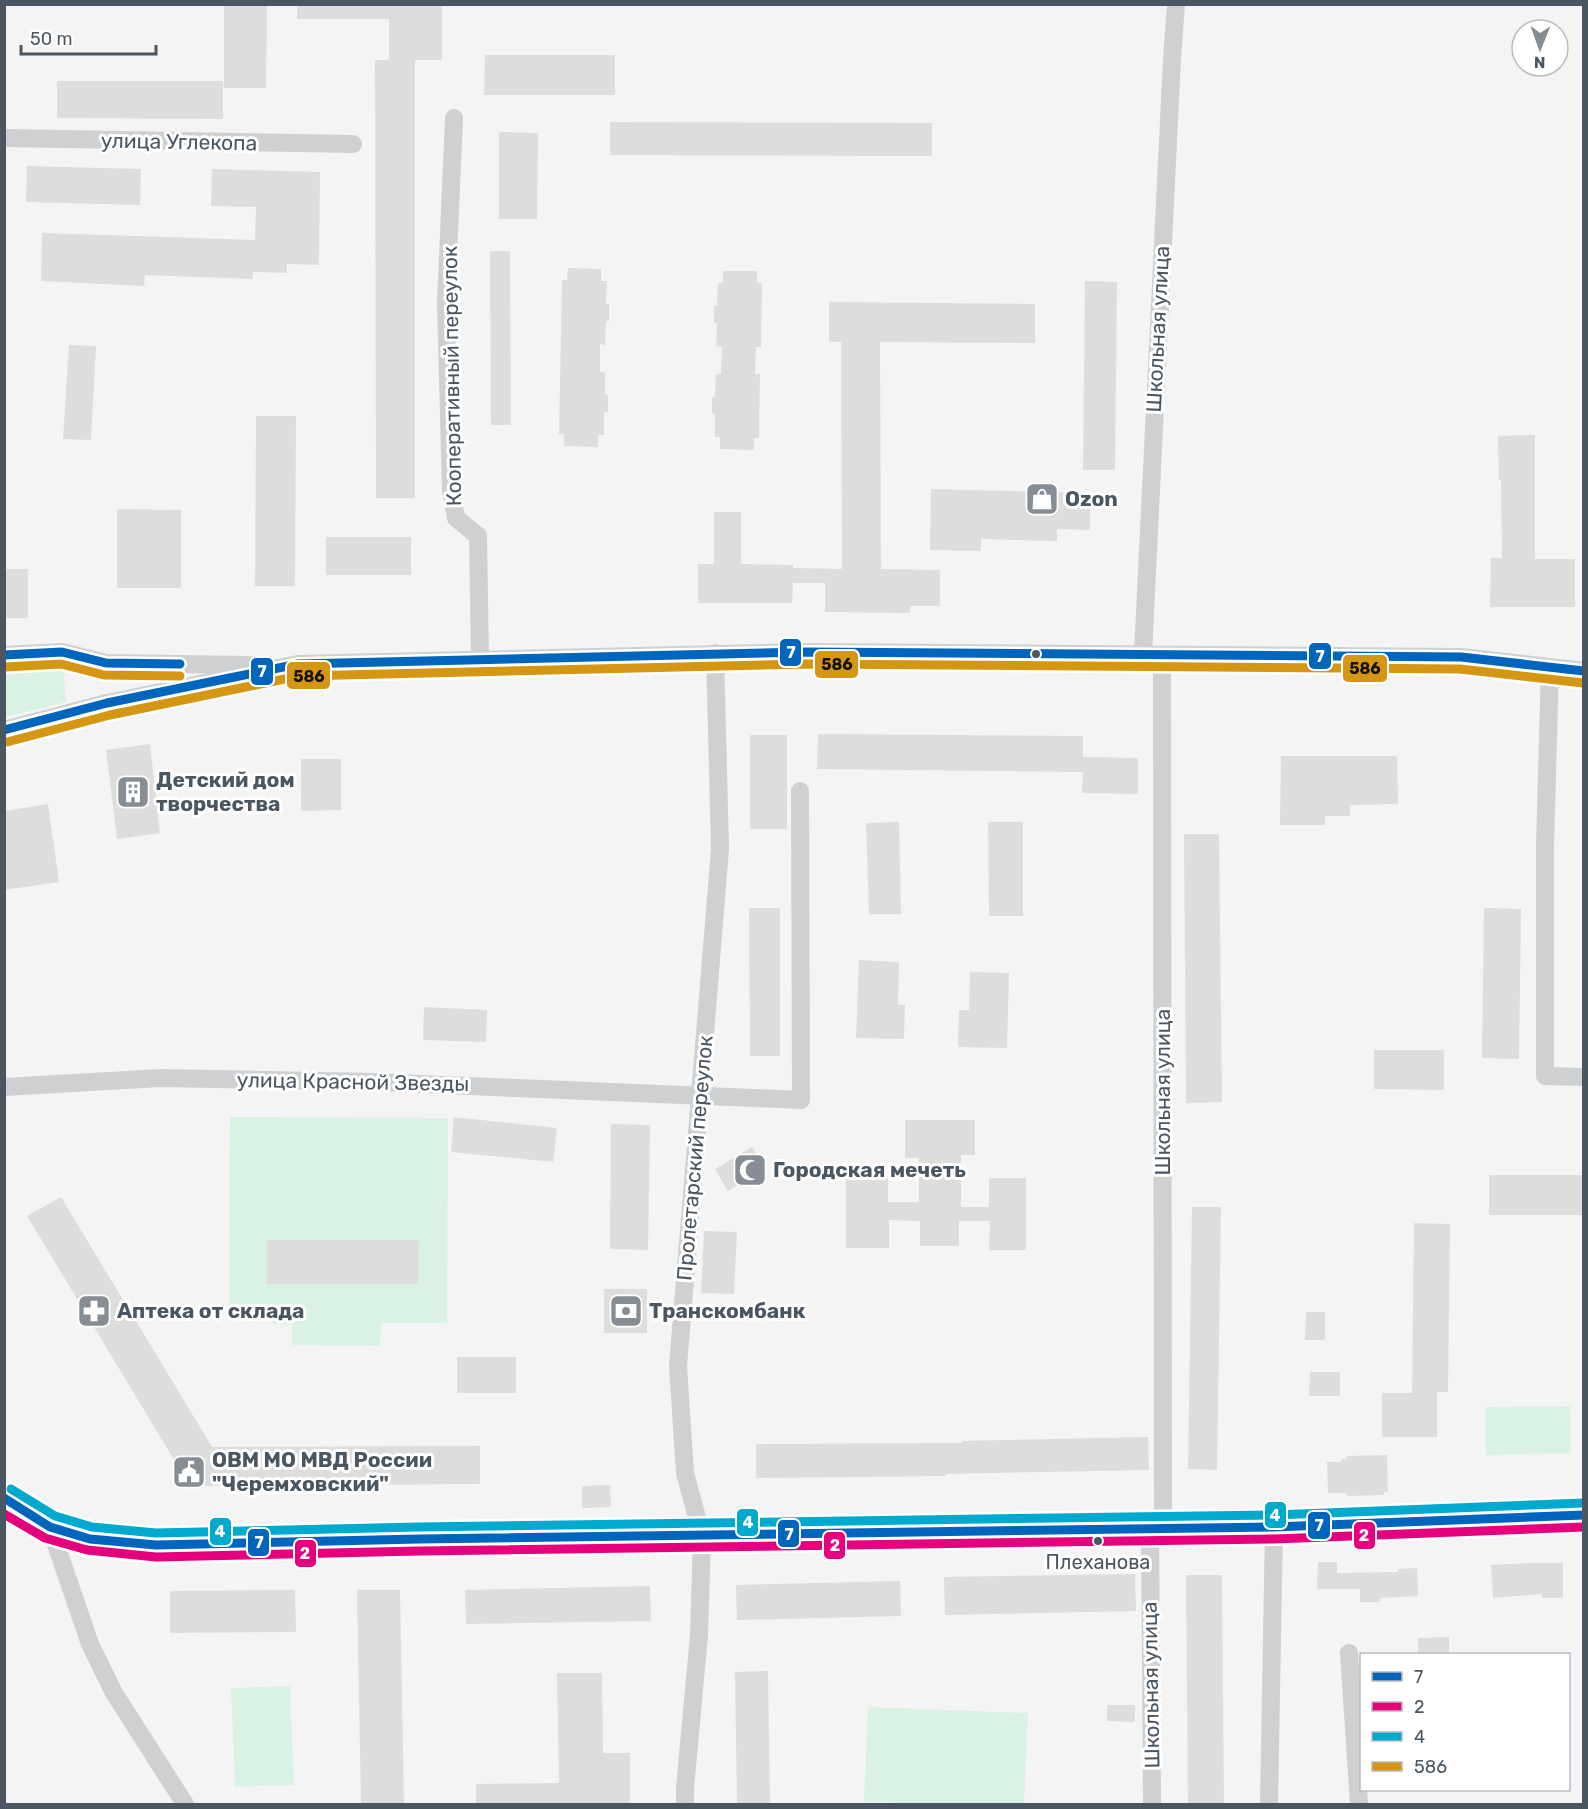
<svg xmlns="http://www.w3.org/2000/svg" width="1588" height="1809" viewBox="0 0 1588 1809" font-family="Rubik,sans-serif">
<style>
.green{fill:#d9f2e3}
.building{fill:#ddddde}
.lines{fill:none;stroke-linecap:round;stroke-linejoin:round}
.minor{stroke:#ced0d2;stroke-width:18}
.bus-1-casing{stroke:#fff;stroke-width:14}
.bus-2-casing{stroke:#fff;stroke-width:14}
.bus-3-casing{stroke:#fff;stroke-width:14}
.bus-4-casing{stroke:#fff;stroke-width:14}
.bus-1{stroke:#0065bd;stroke-width:9}
.bus-2{stroke:#e5007d;stroke-width:9}
.bus-3{stroke:#00a9ce;stroke-width:9}
.bus-4{stroke:#d49613;stroke-width:9}
.bus-dot{fill:#4a5661;stroke:#fff;stroke-width:2}
.labels{text-anchor:middle;stroke-width:6;stroke-linejoin:round;paint-order:stroke}
.bus-label{font-size:20px;fill:#4a5661;stroke:#fff}
.street-label{font-size:21px;fill:#4a5661;stroke:#fff}
.poi-label{font-size:21px;font-weight:bold;fill:#4a5661;stroke:#fff;text-anchor:start}
.line-badge{stroke:#fff;stroke-width:2}
.badge-label{font-size:16px;text-anchor:middle;font-weight:bold;fill:#fff}
.pale-badge-label{font-size:16px;text-anchor:middle;font-weight:bold;fill:#111}
</style>
<rect width="100%" height="100%" fill="#f4f4f4"/>
<path class="green" d="M63,666l3,36 -61,15v-48z
M230,1117l218,1 -1,205h-66l-1,23 -88,-1v-20l-20,-1 -1,-17h-42z
M1570,1406l1,47 -85,2 -1,-48z
M290,1686l4,99 -59,2 -4,-99z
M868,1707l160,6 -4,91h-92l-68,-2z"/>
<path class="building" d="M224,4h43l-1,84h-42z
M297,4h145v56h-27v438h-39l-1,-438h14v-41h-92z
M485,55h130v40h-131z
M57,81h166v38l-166,-1z
M610,122l322,1v33l-322,-1z
M499,132l39,1 -1,86h-38z
M27,166l114,3 -1,36 -114,-3z
M212,169l108,3 -1,93 -32,-1v9l-34,-1v7l-108,-4 -1,11 -103,-5 1,-48 213,7 1,-33 -45,-1z
M490,251h20l1,174h-20z
M568,268l33,1v12h6l-1,23h3v17h-3l-1,24 -5,-1v28h5v23h3v17h-4v23h-6v12l-34,-1v-12h-5l3,-154h5z
M723,271h34v12h5l-1,64h-5l-1,27h5l-1,64h-5v12l-34,-1v-12h-5v-23h-3v-17h3l1,-23h5l1,-27 -6,-1 1,-23h-3v-17h3l1,-23h5z
M1085,281l32,1 -2,188h-32z
M829,302l206,2v39l-155,-1 1,227 59,1v36h-30v7l-85,-1v-29h-32l-1,20h-94v-39h16v-52h27v52l52,1v3l49,1 -1,-227h-12z
M69,345l27,1 -5,94 -28,-1z
M256,416h40l-1,170h-40z
M1535,435v124h40v48h-85l1,-49h11l-1,-78h-2l-1,-44z
M931,489l159,4v37l-33,-1v12l-76,-2v12l-51,-1z
M117,509l64,1v78h-64z
M326,537h85v38h-85z
M4,569h24v49h-24z
M818,734l265,2v21l55,1v36l-56,-1 1,-21 -266,-3z
M750,735h37v94h-37z
M150,744l10,89 -43,6 -11,-89z
M1281,756h116l1,48 -48,1v11h-25v9h-45z
M301,759h40v51l-40,1z
M48,804l11,78 -55,8v-79z
M899,822l2,92h-32l-3,-91z
M988,822h35v94h-34z
M1184,834h35l3,268 -36,1z
M749,908h31v148h-30z
M1484,908l37,1 -2,150 -37,-1z
M859,960l40,2 -1,43h7l-1,34 -48,-1z
M970,972l39,1 -2,75 -49,-1 1,-37h10z
M424,1007l63,3 -1,32 -63,-2z
M1374,1050h70v40l-70,-1z
M454,1117l103,11 -4,34 -102,-10z
M905,1120h70v35h-14v52h28v-29h37v72h-37l1,-29h-31v25h-39v-25l-31,-1v28h-43v-70h42v24h31v-44h-14z
M611,1124l39,1 -2,125 -38,-1z
M752,1147l9,15 -3,2 4,7 -34,20 -13,-22z
M1489,1175h95v40h-95z
M61,1197l151,250 268,-1v38l-290,2 -163,-270z
M1192,1207h29l-4,263 -29,-1z
M1414,1223l36,1 -2,168h-11v45h-55v-44h30z
M704,1231l33,1 -3,62 -33,-1z
M267,1240h152l-1,44h-151z
M604,1289h43v44h-43z
M1306,1312h19v28h-20z
M457,1357h59v36h-59z
M1310,1372h30v24h-31z
M1148,1437l1,33 -203,4v2l-190,2v-34l206,-1v-2z
M1387,1455l1,37h-4v3l-37,1v-3h-19l-1,-31h14v-3h6l-1,-3z
M610,1485l1,22 -29,1v-22z
M1318,1562h19v11l61,-1v-3l19,-1 1,28 -38,2v4h-20v-13h-43z
M1530,1563h33v35h-21v-4l-49,4 -2,-33z
M1135,1574l1,37 -191,4 -1,-38z
M1186,1575h36l2,229h-36z
M900,1581l1,35 -164,4 -1,-35z
M650,1586l1,35 -185,3 -1,-34z
M295,1590l1,42 -126,1v-42z
M357,1590h43l4,214h-43z
M1449,1637v17h-31v-16z
M768,1671l2,133h-33l-2,-132z
M557,1673h45l1,80h27v51h-154v-20l83,-1z
M1107,1705h28v17l-28,-1z"/>
<g class="lines">
<path class="minor" d="M454,118l-8,185 5,188 5,27 22,18 2,125
M4,138l349,6
M1143,654l29,-595 4,-55
M4,655l58,-3 44,11 143,2
M1162,655l1,874
M1550,667l-5,180v229l39,1
M4,730l103,-27 191,-39 510,-12 653,5 123,14
M4,1087l157,-9 214,4 426,18 -1,-309
M4,1498l10,8 36,21 40,12 66,6 263,-6 855,-12 310,-12
M50,1527l40,117 24,49 71,111
M1150,1529l2,275
M1349,1653l10,151
M685,1804v-16l14,-153 3,-99 -17,-63 -7,-107 42,-517 -5,-196
M1269,1804l5,-277"/>
<defs>
<path id="bus-1" d="M4,655l58,-3 44,11 74,1
M4,730l103,-27 191,-39 510,-12 653,5 123,14
M4,1498l46,29 40,12 66,6 263,-6 855,-12 310,-12"/>
<path id="bus-2" d="M4,1514l41,24 42,12 69,7 263,-6 855,-12 310,-12"/>
<path id="bus-3" d="M11,1489l44,27 37,11 64,6 263,-6 855,-12 310,-12"/>
<path id="bus-4" d="M5,667l56,-3 43,11 76,1
M7,742l103,-27 189,-39 509,-12 652,5 123,14"/>
</defs>
<use href="#bus-1" class="bus-1-casing"/>
<use href="#bus-2" class="bus-2-casing"/>
<use href="#bus-3" class="bus-3-casing"/>
<use href="#bus-4" class="bus-4-casing"/>
<use href="#bus-1" class="bus-1"/>
<use href="#bus-2" class="bus-2"/>
<use href="#bus-3" class="bus-3"/>
<use href="#bus-4" class="bus-4"/>
</g>
<defs>
<symbol id="shop-square" viewBox="-11 -11 22 22"><rect x="-9" y="-9" width="18" height="18" rx="4" fill="#868d94" stroke="#fff"/><path d="M-5-2.5h2.3a2.7 3.5 0 0 1 5.4 0H5L5.5 6h-11ZM-1.5-2.5h3a1.5 2.3 0 0 0-3 0Z" fill="#fff"/></symbol>
<symbol id="building-square" viewBox="-11 -11 22 22"><rect x="-9" y="-9" width="18" height="18" rx="4" fill="#868d94" stroke="#fff"/><path d="M-4-6H4V6H1V3H-1V6H-4ZM-2.5-4.3h1.7v1.8h-1.7ZM.8-4.3h1.7v1.8H.8ZM-2.5-1h1.7V.8h-1.7ZM.8-1h1.7V.8H.8Z" fill="#fff"/></symbol>
<symbol id="mosque-square" viewBox="-11 -11 22 22"><rect x="-9" y="-9" width="18" height="18" rx="4" fill="#868d94" stroke="#fff"/><path d="M3.5-4.9A6 6 0 1 0 3.5 4.9A5 5 0 1 1 3.5-4.9Z" fill="#fff"/></symbol>
<symbol id="pharmacy-square" viewBox="-11 -11 22 22"><rect x="-9" y="-9" width="18" height="18" rx="4" fill="#868d94" stroke="#fff"/><path d="M-2-6h4v4h4v4h-4v4h-4v-4h-4v-4h4Z" fill="#fff"/></symbol>
<symbol id="bank-square" viewBox="-11 -11 22 22"><rect x="-9" y="-9" width="18" height="18" rx="4" fill="#868d94" stroke="#fff"/><path d="M-6-4H6V4H-6ZM0-2.3a2.3 2.3 0 1 0 0 4.6a2.3 2.3 0 1 0 0-4.6Z" fill="#fff"/></symbol>
<symbol id="civic-square" viewBox="-11 -11 22 22"><rect x="-9" y="-9" width="18" height="18" rx="4" fill="#868d94" stroke="#fff"/><path d="M-.6-6.5H3V-4.5H.6V-3L4-1V1h2V6H-6V1h2V-1L-.6-3ZM-1.2 2.5V6h2.4V2.5Z" fill="#fff"/></symbol>
</defs>
<g fill-rule="evenodd">
<use href="#shop-square" x="1023" y="480" width="38" height="38"/>
<use href="#building-square" x="114" y="773" width="38" height="38"/>
<use href="#mosque-square" x="731" y="1151" width="38" height="38"/>
<use href="#pharmacy-square" x="75" y="1292" width="38" height="38"/>
<use href="#bank-square" x="607" y="1292" width="38" height="38"/>
<use href="#civic-square" x="170" y="1453" width="38" height="38"/>
</g>
<g class="bus-dot">
<circle cx="1036" cy="654" r="5"/>
<circle cx="1098" cy="1541" r="5"/>
</g>
<g class="labels">
<g class="bus-label">
<text x="1098" y="1569">Плеханова</text>
</g>
<g class="street-label">
<text transform="translate(179 142) rotate(1)" y="7">улица Углекопа</text>
<text transform="translate(1158 329) rotate(-87)" y="7">Школьная улица</text>
<text transform="translate(452 376) rotate(-91)" y="7">Кооперативный переулок</text>
<text transform="translate(353 1082) rotate(1)" y="7">улица Красной Звезды</text>
<text transform="translate(1163 1092) rotate(-90)" y="7">Школьная улица</text>
<text transform="translate(695 1158) rotate(-85)" y="7">Пролетарский переулок</text>
<text transform="translate(1151 1685) rotate(-91)" y="7">Школьная улица</text>
</g>
<g class="poi-label">
<text x="1065" y="506">Ozon</text>
<text x="156" y="787">Детский дом<tspan x="156" dy="24">творчества</tspan></text>
<text x="773" y="1177">Городская мечеть</text>
<text x="117" y="1318">Аптека от склада</text>
<text x="649" y="1318">Транскомбанк</text>
<text x="212" y="1467">ОВМ МО МВД России<tspan x="212" dy="24">"Черемховский"</tspan></text>
</g>
</g>
<g class="line-badge">
<rect x="779" y="638" width="23" height="29" rx="6" fill="#0065bd"/>
<rect x="1308" y="642" width="24" height="28" rx="6" fill="#0065bd"/>
<rect x="814" y="650" width="45" height="29" rx="6" fill="#d49613"/>
<rect x="1342" y="654" width="46" height="29" rx="6" fill="#d49613"/>
<rect x="250" y="657" width="24" height="29" rx="6" fill="#0065bd"/>
<rect x="286" y="661" width="45" height="29" rx="6" fill="#d49613"/>
<rect x="1264" y="1501" width="23" height="28" rx="6" fill="#00a9ce"/>
<rect x="736" y="1508" width="23" height="29" rx="6" fill="#00a9ce"/>
<rect x="1307" y="1511" width="24" height="29" rx="6" fill="#0065bd"/>
<rect x="209" y="1517" width="23" height="29" rx="6" fill="#00a9ce"/>
<rect x="777" y="1519" width="23" height="29" rx="6" fill="#0065bd"/>
<rect x="1353" y="1521" width="23" height="29" rx="6" fill="#e5007d"/>
<rect x="247" y="1528" width="23" height="29" rx="6" fill="#0065bd"/>
<rect x="823" y="1531" width="23" height="29" rx="6" fill="#e5007d"/>
<rect x="294" y="1539" width="23" height="29" rx="6" fill="#e5007d"/>
</g>
<g class="badge-label">
<text x="791" y="658">7</text>
<text x="1320" y="662">7</text>
<text x="262" y="677">7</text>
<text x="1275" y="1521">4</text>
<text x="748" y="1528">4</text>
<text x="1319" y="1531">7</text>
<text x="220" y="1537">4</text>
<text x="789" y="1540">7</text>
<text x="1364" y="1541">2</text>
<text x="259" y="1548">7</text>
<text x="835" y="1551">2</text>
<text x="305" y="1559">2</text>
</g>
<g class="pale-badge-label">
<text x="837" y="670">586</text>
<text x="1365" y="674">586</text>
<text x="309" y="682">586</text>
</g>
<rect width="1588" height="1809" fill="none" stroke="#4a5661" stroke-width="12"/>
<rect x="1360" y="1653" width="210" height="138" fill="#ffffff" stroke="#b7bbc0" stroke-width="1.5"/>
<rect x="1372" y="1672" width="30" height="9" fill="#0065bd" stroke="#b7bbc0" stroke-width="1.5"/>
<text x="1414" y="1683" font-size="18" fill="#4a5661">7</text>
<rect x="1372" y="1702" width="30" height="9" fill="#e5007d" stroke="#b7bbc0" stroke-width="1.5"/>
<text x="1414" y="1713" font-size="18" fill="#4a5661">2</text>
<rect x="1372" y="1732" width="30" height="9" fill="#00a9ce" stroke="#b7bbc0" stroke-width="1.5"/>
<text x="1414" y="1743" font-size="18" fill="#4a5661">4</text>
<rect x="1372" y="1762" width="30" height="9" fill="#d49613" stroke="#b7bbc0" stroke-width="1.5"/>
<text x="1414" y="1773" font-size="18" fill="#4a5661">586</text>
<g transform="translate(1540 48) rotate(181)"><circle r="28" fill="#ffffff" stroke="#b7bbc0" stroke-width="1.5"/>
<path d="M0-4.5L10 22L0 15L-10 22Z" fill="#868d94"/>
<text y="-9" font-size="16" font-weight="bold" text-anchor="middle" fill="#4a5661">N</text>
</g>
<path d="M21 45v9h135v-9" fill="none" stroke="#4a5661" stroke-width="3"/>
<text x="30" y="45" font-size="18" fill="#4a5661" stroke="#ffffff" stroke-width="4.5" paint-order="stroke">50 m</text>
</svg>
